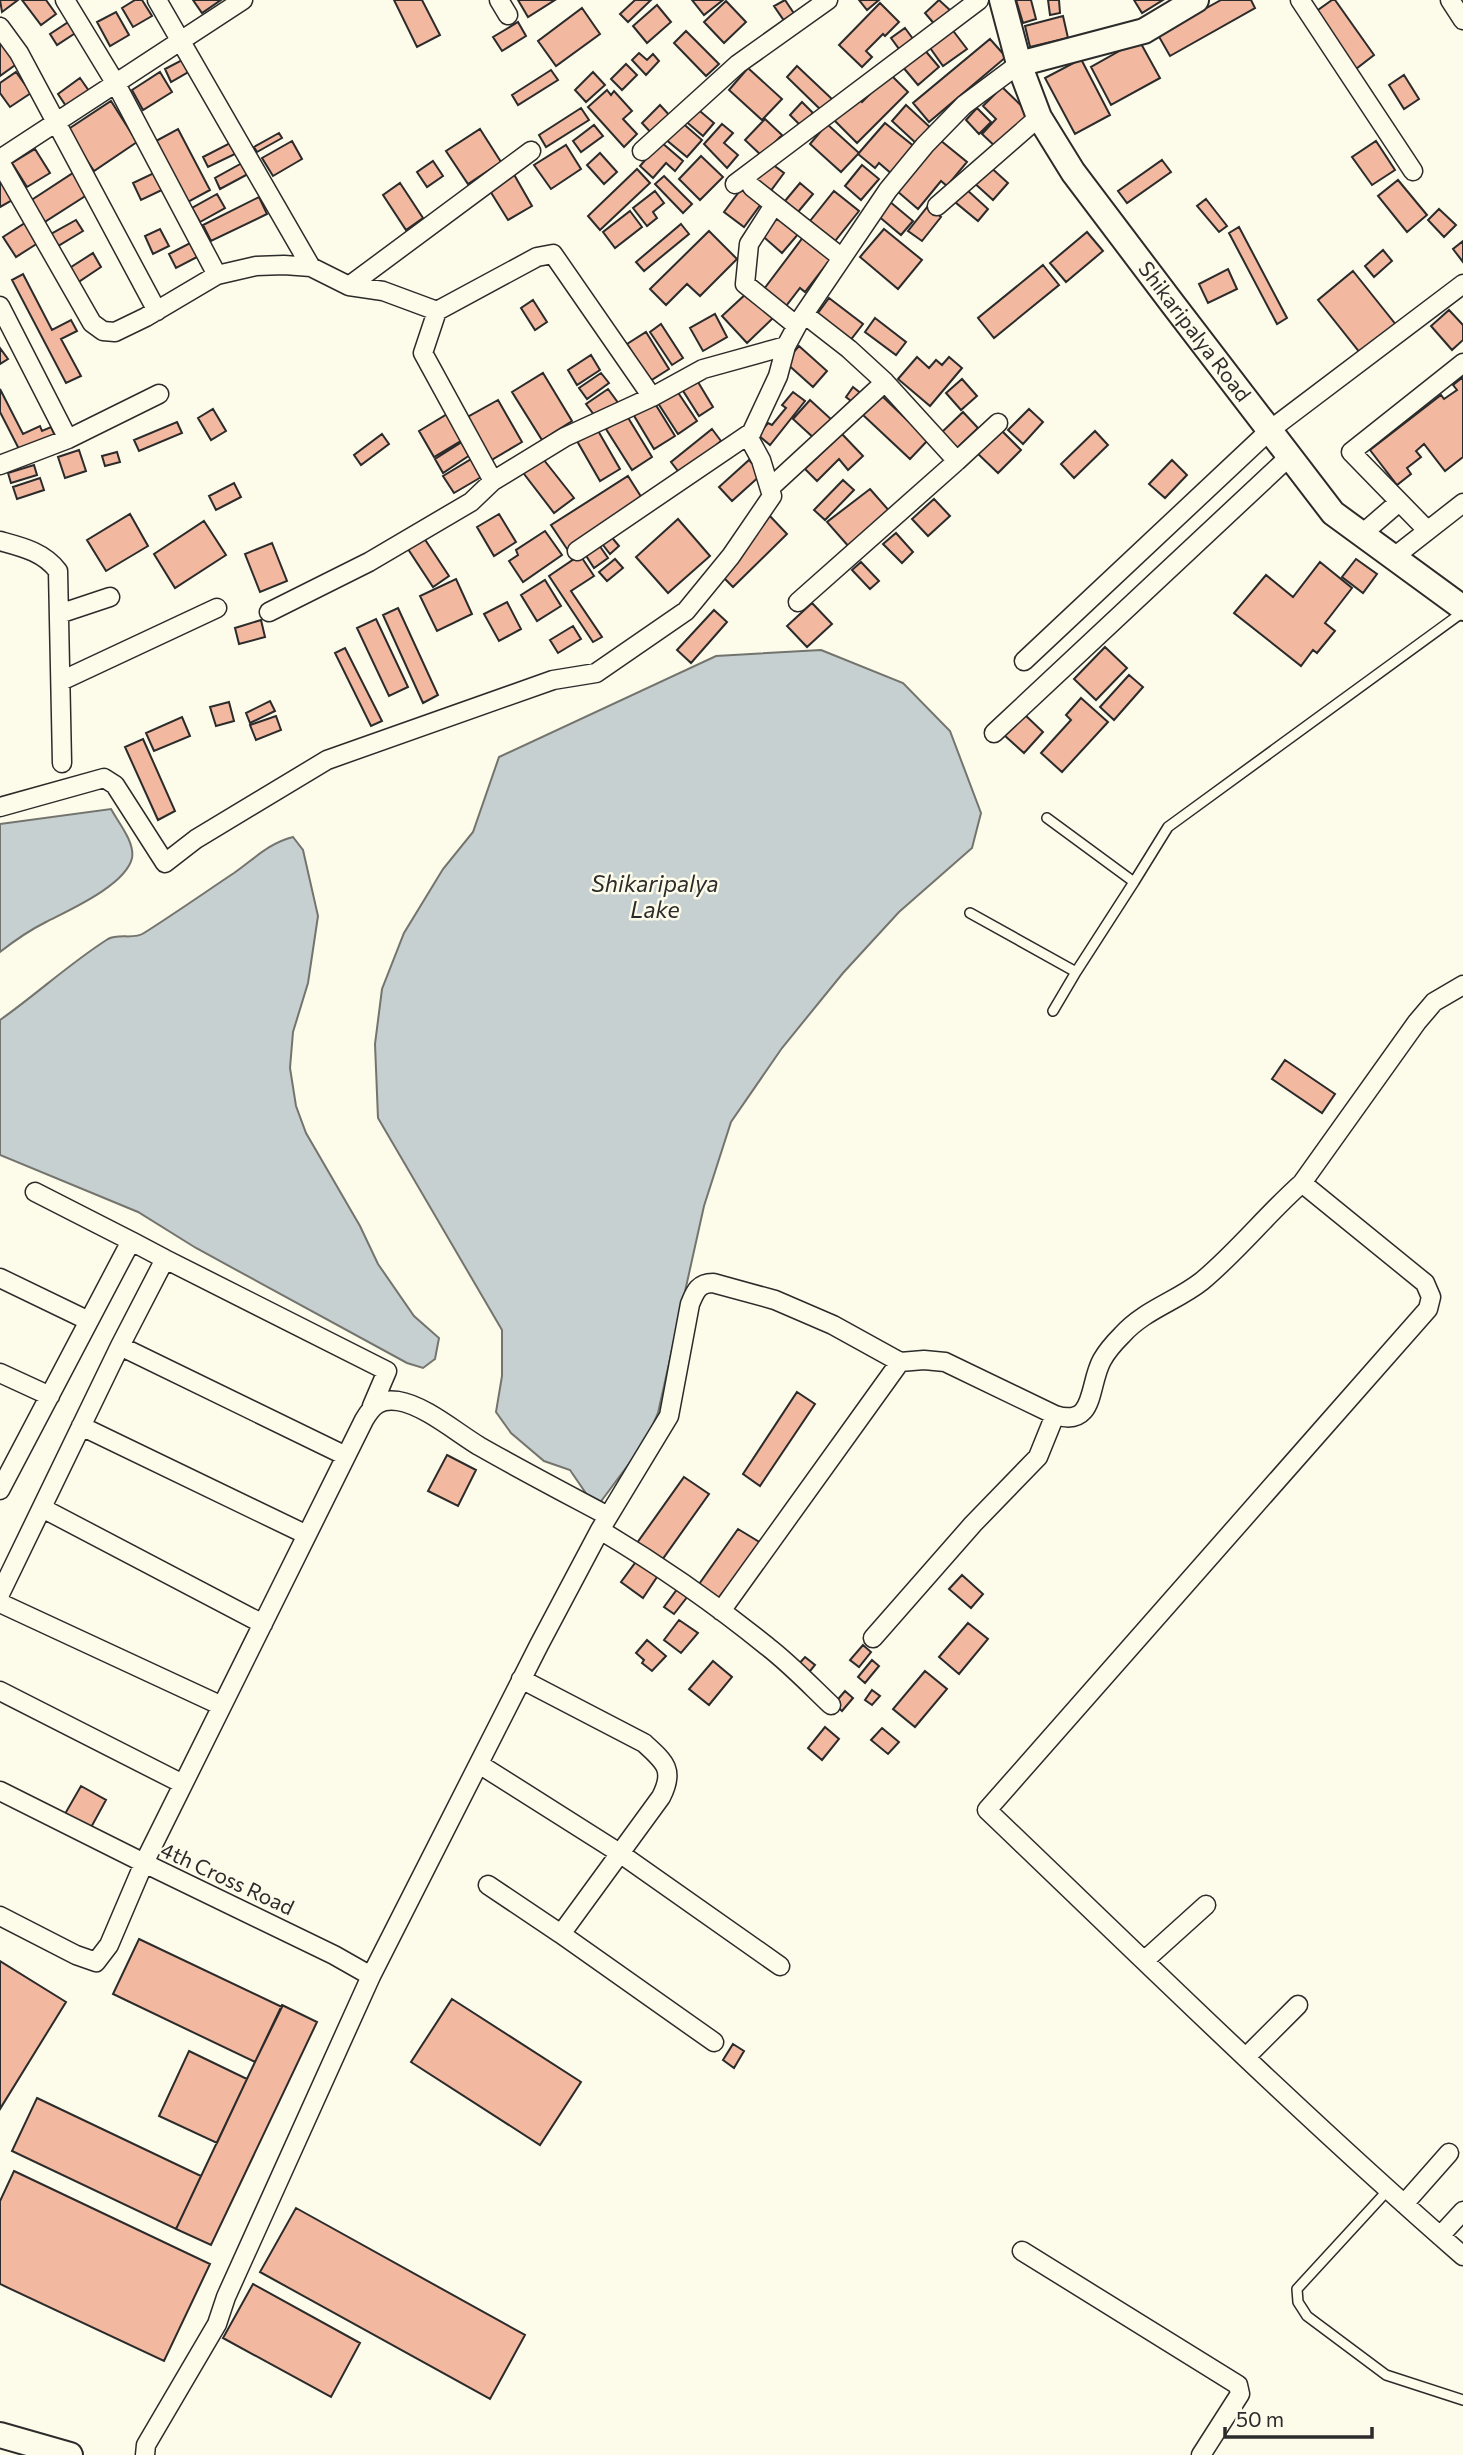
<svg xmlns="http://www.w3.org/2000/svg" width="1463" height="2455" viewBox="0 0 1463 2455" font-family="Commissioner,sans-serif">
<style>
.water{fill:#c7d0d0;stroke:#74746e;stroke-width:2}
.building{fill:#f2b8a0;stroke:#2b2b2b;stroke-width:2}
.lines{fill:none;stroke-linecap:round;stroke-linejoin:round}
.lane-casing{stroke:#2b2b2b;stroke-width:12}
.street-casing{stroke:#2b2b2b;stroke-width:21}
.secondary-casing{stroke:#2b2b2b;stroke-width:28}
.lane{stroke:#fdfbea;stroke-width:9}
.street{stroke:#fdfbea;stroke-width:18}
.secondary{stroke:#fdfbea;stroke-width:24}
.labels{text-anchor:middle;stroke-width:5;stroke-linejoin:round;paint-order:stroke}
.street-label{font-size:21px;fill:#2b2b2b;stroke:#fdfbea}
.water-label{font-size:23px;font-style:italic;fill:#2b2b2b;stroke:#fdfbea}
</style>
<rect width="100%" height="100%" fill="#fdfbea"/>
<path class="water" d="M821,650l82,33 47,48 31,82 -9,35 -73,64 -56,61 -61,75 -51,74 -27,84 -46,207 -12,28 -50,67 -26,-38 -26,-9 -33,-28 -15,-21 6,-36v-46l-124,-212 -3,-74 7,-55 22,-56 39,-64 30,-37 26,-75 217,-101z
M111,809c7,13 24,33 21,49 -6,27 -63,52 -86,64 -16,8 -32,19 -46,30v-128z
M293,837l10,13 15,66 -10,67 -15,49 -3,36 6,38 10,27 54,93 18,38 36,52 25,22 -4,21 -12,9 -16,-5 -211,-115 -58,-36 -138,-57v-135c37,-26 70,-57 108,-81 11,-6 26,1 36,-6 30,-19 60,-40 90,-60 20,-14 35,-30 59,-36z"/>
<path class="building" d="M0,0h18l-16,12z
M22,0h24l10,14 -15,11z
M135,0h7l10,16 -19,11 -11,-19z
M193,0h28l-19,13z
M394,0h28l18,35 -23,12z
M518,0h37l-27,17z
M635,0h16l-23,22 -8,-8z
M692,0h31l-19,15z
M785,0l12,18 -10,7 -13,-19z
M859,0h20l-12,10z
M939,0l13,12 -16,14 -11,-13z
M1016,0h15l5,19 -13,4z
M1048,0h11l1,13 -10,2z
M1134,0h29l-21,13z
M1221,0h30l4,8 -85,48 -12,-21z
M1332,0h3l39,55 -22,17 -41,-57z
M726,1l20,21 -22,21 -20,-21z
M880,3l19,19 -14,14 -2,-2 -17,17 6,6 -10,10 -23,-22z
M657,5l14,17 -24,21 -14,-17z
M582,8l18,26 -44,32 -18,-25z
M116,12l13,23 -19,11 -13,-24z
M1063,16l5,22 -38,9 -5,-21z
M73,19l7,11 -23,15 -7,-11z
M518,22l8,14 -24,15 -9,-14z
M905,28l11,15 -14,10 -11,-15z
M951,28l16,21 -24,17 -15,-21z
M686,31l33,33 -13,12 -32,-33z
M0,37l18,26 -18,13z
M990,39l16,18 -77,65 -16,-19z
M1139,40l21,38 -49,27 -20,-38z
M923,48l16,19 -21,18 -16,-19z
M639,53l8,7 6,-6 6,7 -13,14 -14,-15z
M184,59l6,12 -19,11 -6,-13z
M1081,59l29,56 -35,19 -30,-56z
M626,64l11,11 -15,15 -11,-11z
M797,66l36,34 -11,11 -35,-34z
M748,68l34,31 -20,21 -33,-30z
M551,70l7,10 -40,25 -6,-10z
M16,72l15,21 -21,14 -10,-14v-10z
M160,72l12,20 -29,18 -11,-20z
M593,72l12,13 -19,17 -11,-12z
M890,74l18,18 -51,51 -23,-23 23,-23 5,5z
M1404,75l15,24 -15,10 -15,-24z
M80,78l9,13 -23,15 -8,-12z
M1002,87l30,29 -33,34 -17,-16 14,-15 -13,-13z
M607,90l4,5 3,-4 18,20 -9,8 14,15 -13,13 -36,-40z
M111,101l26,41 -43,29 -27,-41z
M802,102l11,11 -12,13 -11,-11z
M660,105l12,13 -18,18 -12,-13z
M906,105l26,24 -14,16 -26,-24z
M694,106l20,17 -11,13 -20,-17z
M581,108l8,12 -43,27 -7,-12z
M977,108l14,14 -12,12 -13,-14z
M765,119l17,16 -20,21 -17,-16z
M679,120l23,20 -15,17 -23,-19z
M885,123l31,25 -23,27 -14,-12 -4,5 -17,-14z
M722,124l11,9 -9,10 14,12 -11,13 -23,-24z
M827,124l32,29 -18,19 -31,-28z
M594,125l9,11 -22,16 -8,-11z
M178,129l32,61 -22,12 -32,-61z
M480,129l21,33 -33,22 -22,-33z
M279,133l3,5 -25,14 -3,-5z
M940,140l27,22 -20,24 -6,-5 -23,28 -21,-18z
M292,141l10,18 -29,17 -11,-18z
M1376,141l19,29 -23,15 -20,-28z
M232,142l5,11 -29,14 -5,-10z
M661,142l22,19 -8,10 -9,-8 -13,15 -13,-12z
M566,145l15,24 -30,20 -17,-24z
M35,149l15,24 -23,14 -15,-24z
M600,153l17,19 -13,12 -17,-19z
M701,156l22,21 -23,23 -21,-21z
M1162,160l9,12 -44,31 -9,-12z
M433,161l10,15 -16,11 -10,-15z
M768,161l16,12 -40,54 -20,-15 32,-43z
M242,163l6,11 -28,15 -5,-11z
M987,164l21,19 -15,17 -21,-19z
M862,165l17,14 -18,21 -16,-14z
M637,169l13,14 -50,47 -12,-14z
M76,171l14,22 -47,30 -13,-22z
M512,171l20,35 -24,14 -21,-34z
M156,172l8,17 -23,11 -8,-17z
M0,173l14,26 -14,8z
M664,176l28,28 -9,9 -28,-29z
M1398,180l29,35 -20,17 -29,-36z
M400,183l23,35 -17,12 -23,-35z
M800,183l13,11 -15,18 -13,-11z
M966,189l22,20 -10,12 -23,-19z
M655,191l9,12 -11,9 4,6 -10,8 -14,-18z
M834,191l25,20 -24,30 -25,-20z
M217,194l8,14 -25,14 -8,-14z
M259,197l8,17 -56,27 -8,-16z
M1206,199l21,27 -8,6 -22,-26z
M889,201l24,20 -12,14 -24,-20z
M781,205l25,20 -24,28 -24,-21z
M928,206l13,11 -19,24 -14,-10z
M1439,209l17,16 -12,12 -16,-17z
M630,211l12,16 -27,21 -12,-16z
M76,220l7,11 -25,15 -7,-12z
M25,223l13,20 -22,14 -13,-20z
M681,224l8,10 -45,37 -8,-9z
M1239,227l48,91 -10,6 -48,-91z
M160,229l9,17 -16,8 -8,-18z
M884,229l38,31 -24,29 -38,-32z
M709,231l28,28 -37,37 -13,-12 -21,21 -16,-16z
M1087,232l16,19 -37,31 -16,-19z
M804,236l28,21 -27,35 -5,-4 -14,18 -22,-17z
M1463,241v21l-10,-13z
M192,242l7,14 -23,12 -7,-14z
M1383,250l9,11 -18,16 -9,-11z
M93,253l8,14 -24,16 -9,-14z
M1043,265l16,20 -65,53 -16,-20z
M1228,269l9,20 -29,14 -9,-19z
M1353,271l44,55 -36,28 -43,-54z
M23,274l29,56 19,-10 6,11 -16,8 20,37 -15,7 -54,-103z
M748,292l25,26 -26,25 -25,-27z
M829,298l34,26 -14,18 -34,-25z
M533,300l14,22 -12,8 -14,-22z
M1449,310l14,15v15l-11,10 -21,-24z
M715,314l12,23 -24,14 -13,-23z
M875,318l31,24 -10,13 -31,-23z
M661,324l22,34 -11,7 -22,-33z
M646,332l23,37 -19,12 -23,-37z
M799,346l28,25 -14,16 -28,-25z
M0,348l8,11 -8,5z
M591,355l9,15 -23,15 -9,-15z
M917,357l12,11 7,-8 6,5 7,-8 13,11 -32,38 -32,-27z
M543,373l29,48 -30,19 -30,-48z
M601,373l8,10 -22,16 -8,-11z
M695,377l18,30 -14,9 -19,-30z
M1463,377v80l-18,14 -21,-27 -8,7 5,6 -14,11 4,6 -14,11 -27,-35 71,-55 3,4 13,-9 -4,-5z
M962,379l15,17 -16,14 -15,-17z
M853,387l10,8 -7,10 -10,-8z
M675,388l22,33 -19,13 -22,-34z
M0,389l23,45 17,-8 2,5 9,-4 4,9 -34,17 -21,-41z
M608,389l11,15 -22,15 -11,-15z
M793,392l12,9 -35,44 -12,-10 10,-12 4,2 14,-17 -4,-3z
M882,396l46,44 -18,19 -47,-44z
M498,400l24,42 -34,20 -24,-43z
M810,400l23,21 -17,19 -23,-21z
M654,402l21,34 -21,13 -21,-35z
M213,409l13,22 -15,9 -13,-22z
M1029,409l14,13 -20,22 -15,-14z
M963,412l15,16 -21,20 -15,-16z
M449,413l15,26 -30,18 -15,-26z
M627,416l25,41 -20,13 -26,-41z
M177,422l5,11 -43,18 -5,-11z
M999,428l22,22 -23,23 -22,-21z
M597,429l23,40 -20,12 -23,-40z
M712,429l9,12 -40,34 -10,-13z
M1095,431l13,14 -34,33 -13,-14z
M382,434l7,10 -28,21 -7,-10z
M842,434l21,22 -15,14 -9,-11 -22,22 -12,-12z
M462,442l8,13 -27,18 -8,-14z
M79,450l7,21 -21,7 -7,-21z
M117,452l3,10 -15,4 -3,-10z
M540,455l34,43 -20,15 -33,-43z
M473,458l10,18 -29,17 -11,-17z
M749,460l13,14 -30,27 -13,-14z
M1172,460l15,15 -22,23 -16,-14z
M34,465l3,10 -26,8 -3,-10z
M628,476l17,27 -76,49 -18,-27z
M40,478l4,12 -27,9 -4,-12z
M843,480l11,10 -29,30 -11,-10z
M234,483l7,14 -25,13 -7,-14z
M870,489l21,24 -41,35 -23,-26z
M934,499l16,17 -22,20 -16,-17z
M130,514l18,32 -42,25 -19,-31z
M499,514l17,28 -22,14 -17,-29z
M768,514l19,20 -54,53 -14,-14z
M678,519l32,37 -42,37 -32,-36z
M204,521l22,34 -51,33 -21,-34z
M545,531l17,24 -39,27 -14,-21 9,-6 -2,-5z
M420,532l29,44 -16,11 -29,-44z
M896,533l17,19 -11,11 -19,-19z
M609,534l10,12 -9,8 -10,-13z
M597,542l11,16 -14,10 -11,-17z
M272,543l15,38 -27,11 -15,-38z
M580,555l14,21 -23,15 31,46 -9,5 -44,-66z
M615,559l8,9 -16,13 -8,-9z
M1356,559l21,15 -14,19 -21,-16z
M861,562l18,19 -9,8 -18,-19z
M1320,562l32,26 -27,35 10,8 -18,22 -4,-3 -12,16 -67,-53 32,-38 27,22z
M456,579l16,35 -35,17 -17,-35z
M545,580l16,26 -24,15 -16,-26z
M507,602l14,27 -22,12 -15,-27z
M812,603l20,21 -25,23 -20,-21z
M398,608l40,87 -15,8 -40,-88z
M714,610l13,12 -36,41 -14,-13z
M376,619l32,68 -19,9 -32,-68z
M261,620l4,17 -26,7 -4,-16z
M573,626l8,13 -23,14 -8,-13z
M1105,647l22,21 -31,32 -22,-21z
M345,648l37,73 -11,5 -36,-73z
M1129,675l14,12 -29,33 -14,-13z
M1081,698l27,24 -46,50 -21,-19 30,-33 -5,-5z
M270,701l5,10 -25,12 -4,-10z
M229,702l5,19 -18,5 -6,-19z
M1024,714l19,18 -19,21 -20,-18z
M276,716l5,14 -25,10 -6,-15z
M182,717l8,19 -36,15 -8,-18z
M143,739l32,72 -17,9 -33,-73z
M1285,1060l50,34 -13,19 -50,-34z
M797,1392l18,12 -55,82 -17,-12z
M447,1455l29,15 -18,36 -30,-15z
M684,1477l25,17 -47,66 -25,-17z
M738,1529l23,14 -45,58 -19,-14z
M638,1559l21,15 -16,24 -22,-16z
M962,1575l21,19 -12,14 -22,-19z
M678,1588l10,8 -14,18 -10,-7z
M679,1620l19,13 -17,20 -17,-13z
M968,1623l20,16 -29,35 -20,-17z
M647,1640l19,16 -14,15 -10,-8 2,-3 -8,-7z
M863,1645l8,7 -12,15 -9,-7z
M805,1657l10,8 -9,11 -10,-9z
M872,1660l7,6 -14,17 -7,-6z
M713,1661l19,16 -23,28 -20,-16z
M925,1671l22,18 -32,38 -22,-18z
M872,1690l8,6 -8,9 -7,-5z
M845,1691l8,7 -11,13 -8,-7z
M825,1727l14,12 -17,21 -14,-12z
M882,1728l17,14 -11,12 -17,-14z
M81,1786l25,14 -18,33 -26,-14z
M139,1939l143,68 -27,55 -142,-68z
M0,1961l66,41 -66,107z
M452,1999l129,83 -41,63 -129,-83z
M282,2005l35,17 -106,223 -35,-16z
M733,2044l11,7 -10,17 -11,-8z
M189,2051l58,28 -30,64 -58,-27z
M37,2098l164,78 -25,53 -164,-78z
M14,2171l196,93 -46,97 -164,-77v-83z
M296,2208l229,127 -35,64 -230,-127z
M253,2284l107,59 -29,54 -108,-59z"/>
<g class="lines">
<defs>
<path id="lane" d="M1047,818l87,64 34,-55 295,-215
M970,913l106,59 58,-90
M1053,1011l23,-39
M1388,2190l-91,99 1,13 9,14 79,59 77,25"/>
<path id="street" d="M65,0l51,84 101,191
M157,0l154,267
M499,0l9,15
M1300,0l113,171
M1450,0l13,20
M0,27l19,26 138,258
M642,151l96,-87 90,-64
M0,159l243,-159
M0,162l92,161 11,8 12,1 31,-15 71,-42 39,-9 28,-1 27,2 38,19 34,5 54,20 100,-54 16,-3 99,143
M735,184l244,-184
M752,187l90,71
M774,205l-25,39 -4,40 52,42
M937,206l102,-89
M349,286l182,-135
M0,306l68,133
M437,311l-14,42 70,128
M957,461l41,-38
M0,465l68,-26 91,-45
M771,487l114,-105
M1427,530l-76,-78 112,-89
M1362,534l37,-32
M0,541c22,6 44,11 58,30l4,192
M577,551l175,-119
M1394,557l69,-54
M798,602l159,-141 -72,-79 -36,-33 -45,-35
M269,612l100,-50 102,-60 22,-21 72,-44 87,-40 51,-28 83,-23
M59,614l51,-17
M1024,661l246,-231 193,-146
M61,681l156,-73
M994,733l296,-277
M0,807l104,-29 11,7 50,78 31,-24 131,-79 226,-80 43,-7 90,-62 45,-55 41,-60 -11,-36 -12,-22 29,-62 8,-30 14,-26 88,-130 37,-45 39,-40 55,-41
M1463,985l-29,17 -17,20 -115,161 123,100 6,14 -3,12 -441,501c157,150 312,303 476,446
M131,1241l34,18
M0,1278l89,43
M120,1346l226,110
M0,1373l50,23
M81,1426l226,109
M0,1490l131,-249 -96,-49
M42,1508l221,116
M600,1530l69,-114 21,-112c5,-12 8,-21 23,-21l62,17 58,25 67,37 24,-2 21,2 110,53c41,13 33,-30 47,-55 5,-9 13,-18 20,-25 22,-25 55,-34 80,-54 36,-30 65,-67 100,-98
M0,1594l120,-248 45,-87 222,112 -15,35
M0,1603l222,103
M721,1611l179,-249
M873,1638l100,-114 65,-67 17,-42
M521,1679l123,64c21,19 31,27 17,54l-100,137
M0,1691l183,93
M479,1764l139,88 162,114
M0,1791l144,72 220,-443c8,-14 16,-22 34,-19 26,4 58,31 81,45 42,24 86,47 129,70
M488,1885l73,49 153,108
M0,1916l76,39 20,7 13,-17 35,-82 190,92 37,21
M1145,1960l61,-55
M1246,2057l52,-52
M1404,2204l45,-51
M1440,2236l23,-25
M1022,2251l216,134 2,9 -39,61
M145,2455l1,-10 71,-121 9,-27 145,-321 168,-331 61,-115c59,35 115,74 168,117 22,17 42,38 63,58"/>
<g id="secondary">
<path id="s1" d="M1002,0l17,64 20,53 34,55 99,131 161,210 130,95"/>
<path d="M1019,64l125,-33 52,-31"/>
<path d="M0,2435l70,20"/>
</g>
</defs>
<use href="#lane" class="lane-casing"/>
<use href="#street" class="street-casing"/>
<use href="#secondary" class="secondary-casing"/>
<use href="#lane" class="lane"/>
<use href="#street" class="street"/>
<use href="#secondary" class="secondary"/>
</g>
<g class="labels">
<g class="street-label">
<text dy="7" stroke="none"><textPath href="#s1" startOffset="388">Shikaripalya Road</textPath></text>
<text transform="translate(227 1879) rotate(25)" y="7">4th Cross Road</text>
</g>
<g class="water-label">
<text x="655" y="892">Shikaripalya<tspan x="655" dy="26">Lake</tspan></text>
</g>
</g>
<path d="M1225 2427v10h147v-10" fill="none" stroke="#2b2b2b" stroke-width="3.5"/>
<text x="1236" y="2427" font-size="21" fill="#2b2b2b" stroke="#fdfbea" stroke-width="5" paint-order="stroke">50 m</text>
</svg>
